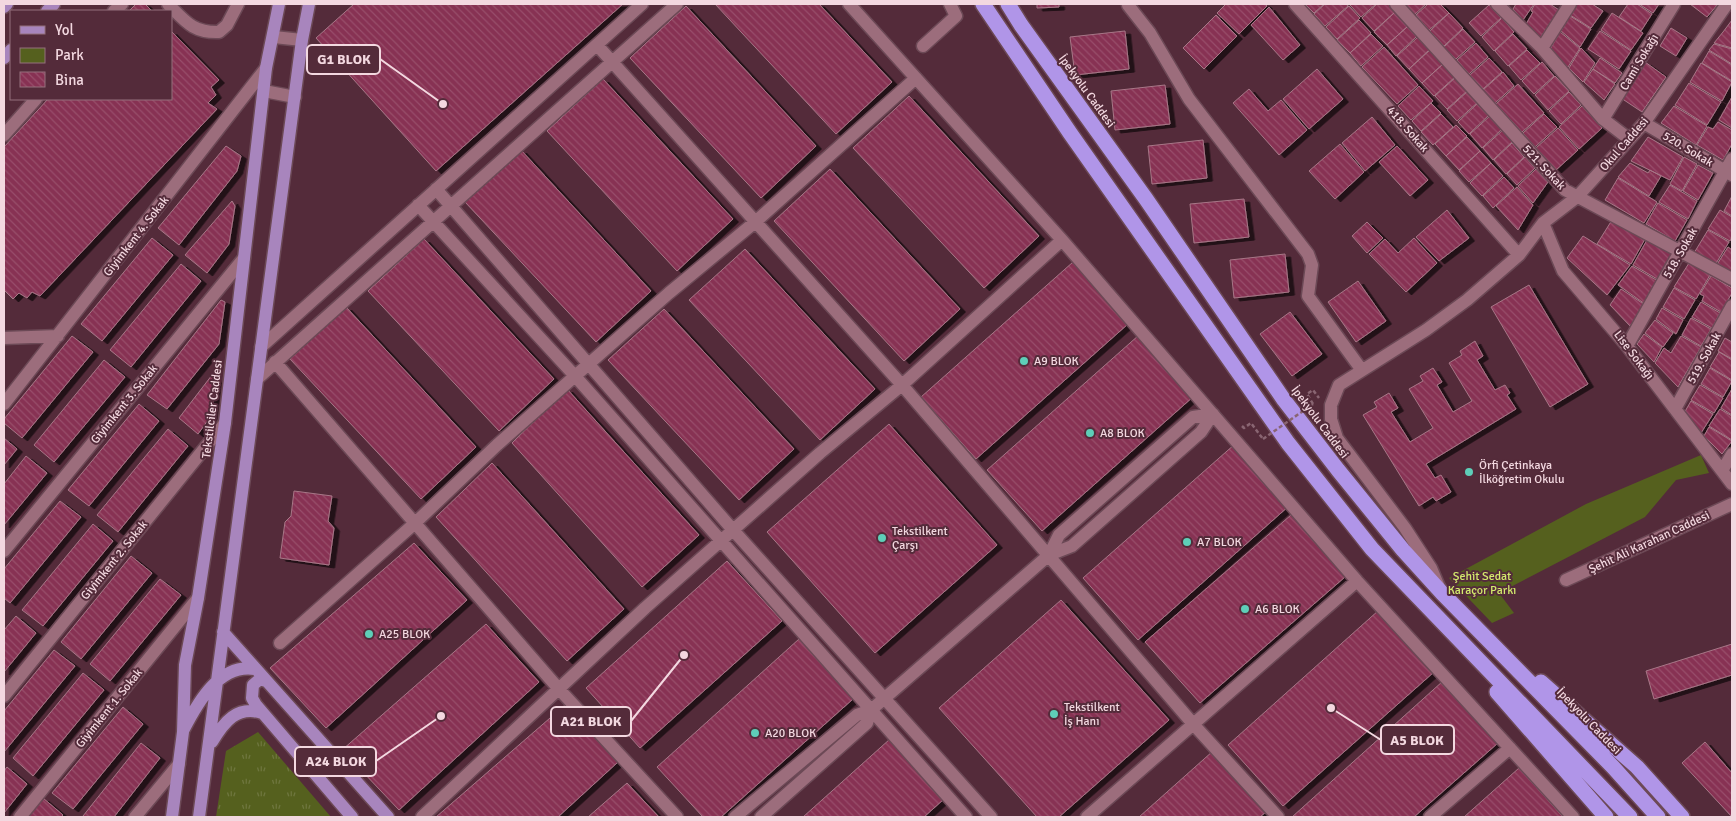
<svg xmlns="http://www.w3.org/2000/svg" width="1736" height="821" viewBox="0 0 1736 821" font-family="Signika,sans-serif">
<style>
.grass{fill:url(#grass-tufts)}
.green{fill:#55601e}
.building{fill:url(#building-back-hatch);stroke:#a77787;filter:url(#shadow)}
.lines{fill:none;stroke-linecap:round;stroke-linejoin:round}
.minor-casing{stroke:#6c4956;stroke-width:15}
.major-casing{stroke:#6c4956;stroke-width:15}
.highway-casing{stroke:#6c4956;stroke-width:18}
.path{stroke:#896572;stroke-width:2.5;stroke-dasharray:4 2.5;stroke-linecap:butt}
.minor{stroke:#9c6d7c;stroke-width:12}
.major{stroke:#a885bd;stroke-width:12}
.highway{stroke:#b095e8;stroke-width:15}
.path-bridge{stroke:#896572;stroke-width:2.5;stroke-dasharray:4 2.5;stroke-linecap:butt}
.poi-dot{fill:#5eceb8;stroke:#542b3a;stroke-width:2}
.labels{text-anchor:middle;stroke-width:4;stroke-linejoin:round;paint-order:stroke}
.street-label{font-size:12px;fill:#f3d8e0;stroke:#542b3a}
.poi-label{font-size:12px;fill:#f3d8e0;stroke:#542b3a;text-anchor:start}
.park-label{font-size:12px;fill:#d3ea6d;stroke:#542b3a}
.leader{fill:none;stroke:#f3d8e0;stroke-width:2}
.callout-dot{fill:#f3d8e0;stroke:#542b3a;stroke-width:2}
.callout{fill:#542b3a;stroke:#f3d8e0;stroke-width:2}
.callout-label{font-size:14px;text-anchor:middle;font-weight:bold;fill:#f3d8e0}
</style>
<defs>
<pattern id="grass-tufts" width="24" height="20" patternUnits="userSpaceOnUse" patternTransform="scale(1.25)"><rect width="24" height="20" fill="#55601e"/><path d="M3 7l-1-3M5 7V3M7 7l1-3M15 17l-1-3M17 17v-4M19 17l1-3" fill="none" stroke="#6e763e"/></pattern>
<pattern id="building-back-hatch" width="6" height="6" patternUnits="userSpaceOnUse" patternTransform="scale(1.25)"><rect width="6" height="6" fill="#873153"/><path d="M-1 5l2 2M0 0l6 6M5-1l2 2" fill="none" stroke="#984e6b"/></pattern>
<filter id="shadow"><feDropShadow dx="5.5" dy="3" stdDeviation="0" flood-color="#0009"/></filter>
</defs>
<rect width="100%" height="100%" fill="#542b3a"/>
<path class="grass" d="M258,732l73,85h-115l10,-66z"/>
<path class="green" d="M1701,455l8,18 -33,7 -31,37 -146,76 15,20 -22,10 -43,-45 137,-74z"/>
<path class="building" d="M136,4h9l7,7h-23z
M354,4h269l-187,167 -120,-133z
M715,4h104l73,78 -56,52z
M1037,4h22v3l-22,1z
M1226,4h39l2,2 -28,28 -22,-21z
M1305,4h19l-10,9z
M1325,4h22l1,2 -23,20 -11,-12z
M1351,4h25l-15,13 -11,-12z
M1377,4h11l7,8 -21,19 -12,-13z
M1401,4h25l-13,12z
M1428,4h12l9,9 -20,17 -13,-15z
M1516,4h18l-11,16 -10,-11z
M1535,4h15l9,6 -21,31 -13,-15 8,-14 -2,-1z
M1577,4h15l11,7 -12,17 -21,-13z
M1628,4h9l15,10 -11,17 -22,-14z
M1639,4h20l-6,9z
M1690,4h28l-11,13z
M1489,5l12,13 -20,18 -12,-13z
M686,6l130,140 -55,52 -131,-140z
M1349,6l11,12 -23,21 -11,-12z
M1269,7l31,38 -17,15 -32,-35z
M1395,12l13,14 -21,19 -13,-13z
M1449,13l14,15 -19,18 -14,-15z
M1612,13l31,20 -12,17 -30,-20z
M1216,15l21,21 -33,33 -21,-21z
M1570,16l21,13 -11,18 -19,-16z
M1502,18l12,14 -20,19 -12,-14z
M1359,20l12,13 -21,20 -13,-13z
M1732,20v28l-18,-5 9,-11z
M1408,26l9,10 -21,20 -9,-11z
M1671,28l16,10 -11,18 -16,-10z
M1463,29l12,13 -19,17 -12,-12z
M171,31l48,49 -8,7 5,8 -8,8 9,6 -177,187 -8,-4 -5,6 -8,-5 -6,6 -9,-9v-143l44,-48h123z
M1125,31l4,38 -54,6 -5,-38z
M1600,31l31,20 -12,18 -31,-20z
M1560,32l20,16 -12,19 -19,-16z
M1371,34l12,12 -22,20 -11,-13z
M1513,34l14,15 -19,17 -13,-15z
M1418,37l12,12 -21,20 -12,-13z
M1476,43l12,14 -19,17 -12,-14z
M1714,44l18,5v15l-23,-14z
M1384,47l34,38 -21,19 -35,-37z
M1581,48l14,15 -12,19 -14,-14z
M1430,50l13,14 -21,19 -13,-14z
M1527,50l13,13 -19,17 -12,-14z
M1709,51l23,14v16l-30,-18z
M1489,58l13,14 -19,17 -13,-14z
M1600,58l22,15 -7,10 -22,-14z
M1542,62l12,14 -20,18 -12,-13z
M1645,62l21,15 -24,35 -21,-14z
M1701,63l31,19 -10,19 -32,-19z
M1443,64l12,13 -21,19 -12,-13z
M1317,69l26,30 -34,30 -26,-30z
M1593,69l22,15 -11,16 -20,-18z
M1503,72l11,14 -19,17 -12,-13z
M1555,76l14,15 -21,19 -13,-15z
M1456,77l12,13 -21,19 -12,-13z
M603,79l130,140 -56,52 -130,-140z
M1689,83l32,19 -14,23 -32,-20z
M1518,84l26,29 -22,19 -26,-28z
M1165,85l5,39 -55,6 -4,-39z
M1419,86l14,15 -22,19 -13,-14z
M1249,89l19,22 13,-11 26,30 -28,25 -46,-52z
M1468,91l10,11 -21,19 -10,-11z
M1569,92l12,13 -20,19 -12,-13z
M909,96l130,140 -55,52 -131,-140z
M1732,97v31l-13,-8z
M1479,102l11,12 -21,20 -11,-12z
M1431,103l10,10 -20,18 -9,-10z
M1582,106l20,22 -23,21 -20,-22z
M1674,106l33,20 -11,19 -35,-22z
M1441,114l12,13 -20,18 -12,-13z
M1544,114l13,13 -22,20 -12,-14z
M1491,115l12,13 -21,20 -12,-14z
M1372,117l23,28 -30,26 -23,-28z
M1718,122l14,8v14l-9,16 -26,-15 11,-18 5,2z
M1456,125l11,11 -21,20 -11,-12z
M1558,128l20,22 -22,20 -20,-22z
M1504,129l10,11 -21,20 -10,-12z
M1467,137l13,14 -21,19 -13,-14z
M1648,137l35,20 -13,23 -39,-19z
M1203,140l4,38 -55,6 -4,-38z
M1512,143l12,14 -18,17 -12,-14z
M1340,144l24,28 -29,27 -26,-28z
M226,146l15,10 -4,15 -58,74 -21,-17z
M1397,146l31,34 -18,16 -31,-34z
M521,150l130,141 -55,51 -131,-140z
M1480,151l11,12 -22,19 -10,-11z
M1525,157l10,11 -18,17 -10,-11z
M1684,157l13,7 -15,27 -12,-7z
M1491,163l12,13 -21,20 -12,-13z
M1630,163l18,10 2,-3 11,6 -12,20 -31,-19z
M1698,165l15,8 -15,27 -15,-9z
M830,169l130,140 -56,52 -130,-140z
M1536,169l12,13 -15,21 -15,-17z
M1504,177l10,11 -21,20 -10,-12z
M1618,178l39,24 -13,21 -39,-23z
M1670,185l27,16 -9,18 -29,-17z
M1517,187l16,18 -15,25 -22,-24z
M1732,196v20l-8,-5z
M1244,199l5,38 -55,6 -4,-39z
M232,201l3,5 -6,38 -22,29 -22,-18z
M1658,203l29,17 -12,21 -29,-17z
M1447,210l22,28 -30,23 -23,-24z
M1720,210l12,7v20l-2,4 -22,-12z
M1612,220l33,19 -14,25 -34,-20z
M1367,222l16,16 -16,15 -15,-17z
M1708,230l21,12 -14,23 -21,-12z
M1583,236l47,29 -23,30 -40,-37z
M152,238l21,17 -71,86 -21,-17z
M1414,238l23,25 -31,29 -37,-38 16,-15 13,14z
M424,239l130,140 -55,52 -131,-140z
M1647,240l26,15 -14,25 -26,-15z
M1728,247l4,3v26l-16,-10z
M745,249l130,140 -55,51 -131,-140z
M1285,254l4,38 -55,6 -4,-38z
M1073,262l55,62 -152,135 -55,-62z
M1689,263l21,12 -14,24 -22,-12z
M181,264l20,17 -70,86 -21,-17z
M1632,266l26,15 -13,23 -27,-19z
M1711,276l21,12v5l-11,19 -19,-11 2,-5 -4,-2z
M1358,281l28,40 -30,21 -28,-40z
M1529,285l59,99 -38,23 -59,-100z
M1674,288l21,12 -11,19 -21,-12z
M1621,289l24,16 -15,21 -20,-21z
M221,300l4,2 -6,42 -52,65 -20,-14z
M1701,302l19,11 -8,15 -20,-11z
M346,307l130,140 -55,52 -131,-140z
M1662,308l21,12 -7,14 -20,-15z
M664,309l130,140 -55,51 -131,-140z
M1290,312l32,42 -30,22 -32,-42z
M1691,318l20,11 -10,17 -19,-11z
M1655,320l18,13 -10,14 -18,-14z
M1644,334l18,13 -8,15 -17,-18z
M1139,335l55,61 -152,135 -55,-61z
M72,336l21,16 -71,86 -18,-15v-4z
M1681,336l20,11 -23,40 -23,-24 9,-15 7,5z
M1725,338l7,4v17l-14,-8z
M1475,341l8,15 -6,4 18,30 10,-5 5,8 -3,2 9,14 -90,55 9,14 6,-3 10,17 -15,9 -3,-4 -14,9 -56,-91 14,-8 -3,-5 15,-9 9,15 -7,4 19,30 23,-14 -24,-39 14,-8 -3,-5 13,-8 9,14 -5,3 16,27 19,-11 -23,-38 13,-8 -2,-4z
M1719,352l13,8v20l-22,-13z
M104,360l21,17 -71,85 -20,-17z
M1710,368l22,13 -9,16 -22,-13z
M212,375l4,5 -5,36 -13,18 -19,-16z
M1700,385l23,13 -9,15 -23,-13z
M567,389l132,146 -57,52 -130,-144z
M1732,389v26l-11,-7z
M1691,401l22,13 -12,19 -18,-18z
M139,404l20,17 -70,85 -21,-16z
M1720,409l12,7v24l-23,-14z
M889,424l108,121 -122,108 -108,-121z
M1709,427l23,14 -10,13 -18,-18z
M168,429l20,17 -70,86 -21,-17z
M4,438l13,11 -13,16z
M1235,444l55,61 -152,135 -55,-62z
M26,456l21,17 -43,52v-41z
M492,463l132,146 -57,52 -131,-144z
M294,491l38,5 -4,25 6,7 -5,37 -49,-7 5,-36 6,-6z
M60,501l21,16 -71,86 -6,-5v-29z
M1291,515l54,62 -145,126 -55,-61z
M93,524l20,17 -70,85 -21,-16z
M414,543l53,57 -141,128 -56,-60z
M131,556l21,17 -71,86 -20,-17z
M727,561l55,60 -142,127 -54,-60z
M160,579l21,16 -71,86 -20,-17z
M1061,600l108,120 -110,97h-22l-98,-109z
M1379,610l55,62 -151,134 -55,-61z
M16,616l20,17 -32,39v-42z
M486,624l53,58 -140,128 -57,-60z
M799,639l54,60 -132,118h-18l-46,-50z
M1732,644v31l-78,24 -8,-28z
M54,650l21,16 -71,86v-41z
M83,673l21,17 -71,86 -20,-18z
M1443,681l55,62 -84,74h-122z
M565,705l53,57 -60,55h-122z
M123,707l20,17 -70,85 -21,-16z
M890,739l54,60 -20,18h-121z
M1705,742l27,31v44l-50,-54z
M141,743l19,15 -46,59h-29l-2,-1z
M1213,751l54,60 -7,6h-121z
M7,767l20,17 -23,29v-42z
M1519,768l44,49h-99z
M627,783l32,34h-71z
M43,798l20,17 -2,2h-34z"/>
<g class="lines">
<defs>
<path id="minor" d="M168,4c17,17 25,29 51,28l8,-7 11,-21
M849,4l213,236 295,341 216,236
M1295,4l224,251
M1396,4l169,186 167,89
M1497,4l45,44 61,71 26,20
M1128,5l22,28 39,66 119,155 4,11 -4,31 53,73
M114,11l8,-7
M274,37l28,3
M597,45l305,340 292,340 84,92
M923,46l33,-30 -6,-12
M1542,48l28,-44
M264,91l31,6
M1603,119l71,-115
M1644,123l88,52
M4,135l32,-36
M436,189l297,341 258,287
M418,205l157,171 391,441
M1543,223l20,48 64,75 105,138
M4,338l54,-2
M1627,346l105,-187
M261,347l381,-343
M275,362l283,326 119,129
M257,379l420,-375
M4,404l262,-336
M1675,409l57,-103
M1723,469l9,-15
M4,551l240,-293
M1049,555l10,-20 134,-118 20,-3
M1566,580l166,-76
M1439,587l-8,-19 -26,-40 -68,-90 -6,-19v-14l8,-20 87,-55 41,-30 52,-45 24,-32 34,-26 67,-74 83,-119
M280,643l134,-119 83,-79 172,-152 85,-70 162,-145
M4,696l221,-273
M20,817l178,-219
M135,817l44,-53
M422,817l223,-209 175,-155 82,-68 160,-145
M735,817l122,-102 14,-5 178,-155 23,-9 129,-114 12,-18
M761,817l106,-94 4,-13
M1087,817l270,-236
M1430,817l80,-69"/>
<path id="major" d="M4,7l3,-3
M47,11l7,-7
M4,58l7,-8
M223,632l165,185
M266,681l-6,-2 -7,6 -1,13 4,7 96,112
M184,729c14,-27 36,-66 71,-60
M212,742c12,-20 25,-37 50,-29
M172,817l11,-85 2,-67 13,-67 27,-175 41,-355 13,-64
M199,817l103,-777 7,-36"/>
<path id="highway" d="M983,4l87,129 218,310 84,106 258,268
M1008,4l13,21 125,174 138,201 54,70 65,80 39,43 171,174 45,50
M1541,682l96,85 45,50
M1497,692l109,125"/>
</defs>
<use href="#minor" class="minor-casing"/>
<use href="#major" class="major-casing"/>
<use href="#highway" class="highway-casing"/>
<path class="path" d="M1313,404l-6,-10 6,-4 6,8
M1242,426l2,2 7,-5 12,16"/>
<use href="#minor" class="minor"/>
<use href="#major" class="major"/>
<use href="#highway" class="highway"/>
<path class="path-bridge" d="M1263,439l50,-35"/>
</g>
<g class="poi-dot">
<circle cx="1024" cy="361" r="5"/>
<circle cx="1090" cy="433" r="5"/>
<circle cx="1469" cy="472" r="5"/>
<circle cx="882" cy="538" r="5"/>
<circle cx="1187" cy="542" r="5"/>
<circle cx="1245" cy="609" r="5"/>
<circle cx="369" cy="634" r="5"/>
<circle cx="1054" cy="714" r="5"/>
<circle cx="755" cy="733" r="5"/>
</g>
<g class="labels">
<g class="street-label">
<text transform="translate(1639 62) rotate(-59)" y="4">Cami Sokağı</text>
<text transform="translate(1087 91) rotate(54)" y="4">İpekyolu Caddesi</text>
<text transform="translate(1408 129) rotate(49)" y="4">418. Sokak</text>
<text transform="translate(1624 144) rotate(-49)" y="4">Okul Caddesi</text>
<text transform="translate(1688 149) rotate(31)" y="4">520. Sokak</text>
<text transform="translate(1544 167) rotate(47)" y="4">521. Sokak</text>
<text transform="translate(136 236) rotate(-52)" y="4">Giyimkent 4. Sokak</text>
<text transform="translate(1680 253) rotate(-60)" y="4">518. Sokak</text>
<text transform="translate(1634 355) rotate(53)" y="4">Lise Sokağı</text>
<text transform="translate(1704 358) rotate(-61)" y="4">519. Sokak</text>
<text transform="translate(124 404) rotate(-51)" y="4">Giyimkent 3. Sokak</text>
<text transform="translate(212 409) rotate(-83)" y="4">Tekstilciler Caddesi</text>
<text transform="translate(1320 422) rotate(53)" y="4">İpekyolu Caddesi</text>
<text transform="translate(1649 542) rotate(-25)" y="4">Şehit Ali Karahan Caddesi</text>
<text transform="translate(114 560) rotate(-51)" y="4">Giyimkent 2. Sokak</text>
<text transform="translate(109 708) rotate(-51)" y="4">Giyimkent 1. Sokak</text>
<text transform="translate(1589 721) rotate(46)" y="4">İpekyolu Caddesi</text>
</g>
<g class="poi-label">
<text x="1034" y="365">A9 BLOK</text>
<text x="1100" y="437">A8 BLOK</text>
<text x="1479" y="469">Örfi Çetinkaya<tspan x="1479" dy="14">İlköğretim Okulu</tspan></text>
<text x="892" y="535">Tekstilkent<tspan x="892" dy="14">Çarşı</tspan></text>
<text x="1197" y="546">A7 BLOK</text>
<text x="1255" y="613">A6 BLOK</text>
<text x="379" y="638">A25 BLOK</text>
<text x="1064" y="711">Tekstilkent<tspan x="1064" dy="14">İş Hanı</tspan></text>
<text x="765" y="737">A20 BLOK</text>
</g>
<g class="park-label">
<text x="1482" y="580">Şehit Sedat<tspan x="1482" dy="14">Karaçor Parkı</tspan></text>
</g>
</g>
<path class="leader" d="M443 104L380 59M684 655L631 721M1331 708L1381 740M441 716L376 761"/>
<g class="callout-dot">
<circle cx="443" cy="104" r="5"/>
<circle cx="684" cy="655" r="5"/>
<circle cx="1331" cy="708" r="5"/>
<circle cx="441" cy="716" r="5"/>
</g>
<g class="callout">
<rect x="307" y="45" width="73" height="29" rx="5"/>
<rect x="551" y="707" width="80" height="29" rx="5"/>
<rect x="1381" y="725" width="73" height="29" rx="5"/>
<rect x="295" y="747" width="81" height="29" rx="5"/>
</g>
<g class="callout-label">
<text x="344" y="64">G1 BLOK</text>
<text x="591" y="726">A21 BLOK</text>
<text x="1417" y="745">A5 BLOK</text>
<text x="336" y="766">A24 BLOK</text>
</g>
<rect width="1736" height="821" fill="none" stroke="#f3d8e0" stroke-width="10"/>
<rect x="10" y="10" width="162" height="90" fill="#542b3a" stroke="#94707c"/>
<rect x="20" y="26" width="25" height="8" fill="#a885bd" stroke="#94707c"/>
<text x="55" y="35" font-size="15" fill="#f3d8e0">Yol</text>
<rect x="20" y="48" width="25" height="15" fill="#55601e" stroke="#94707c"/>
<text x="55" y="60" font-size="15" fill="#f3d8e0">Park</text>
<rect x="20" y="72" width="25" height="15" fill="url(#building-back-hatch)" stroke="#94707c"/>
<text x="55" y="85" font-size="15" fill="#f3d8e0">Bina</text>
</svg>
